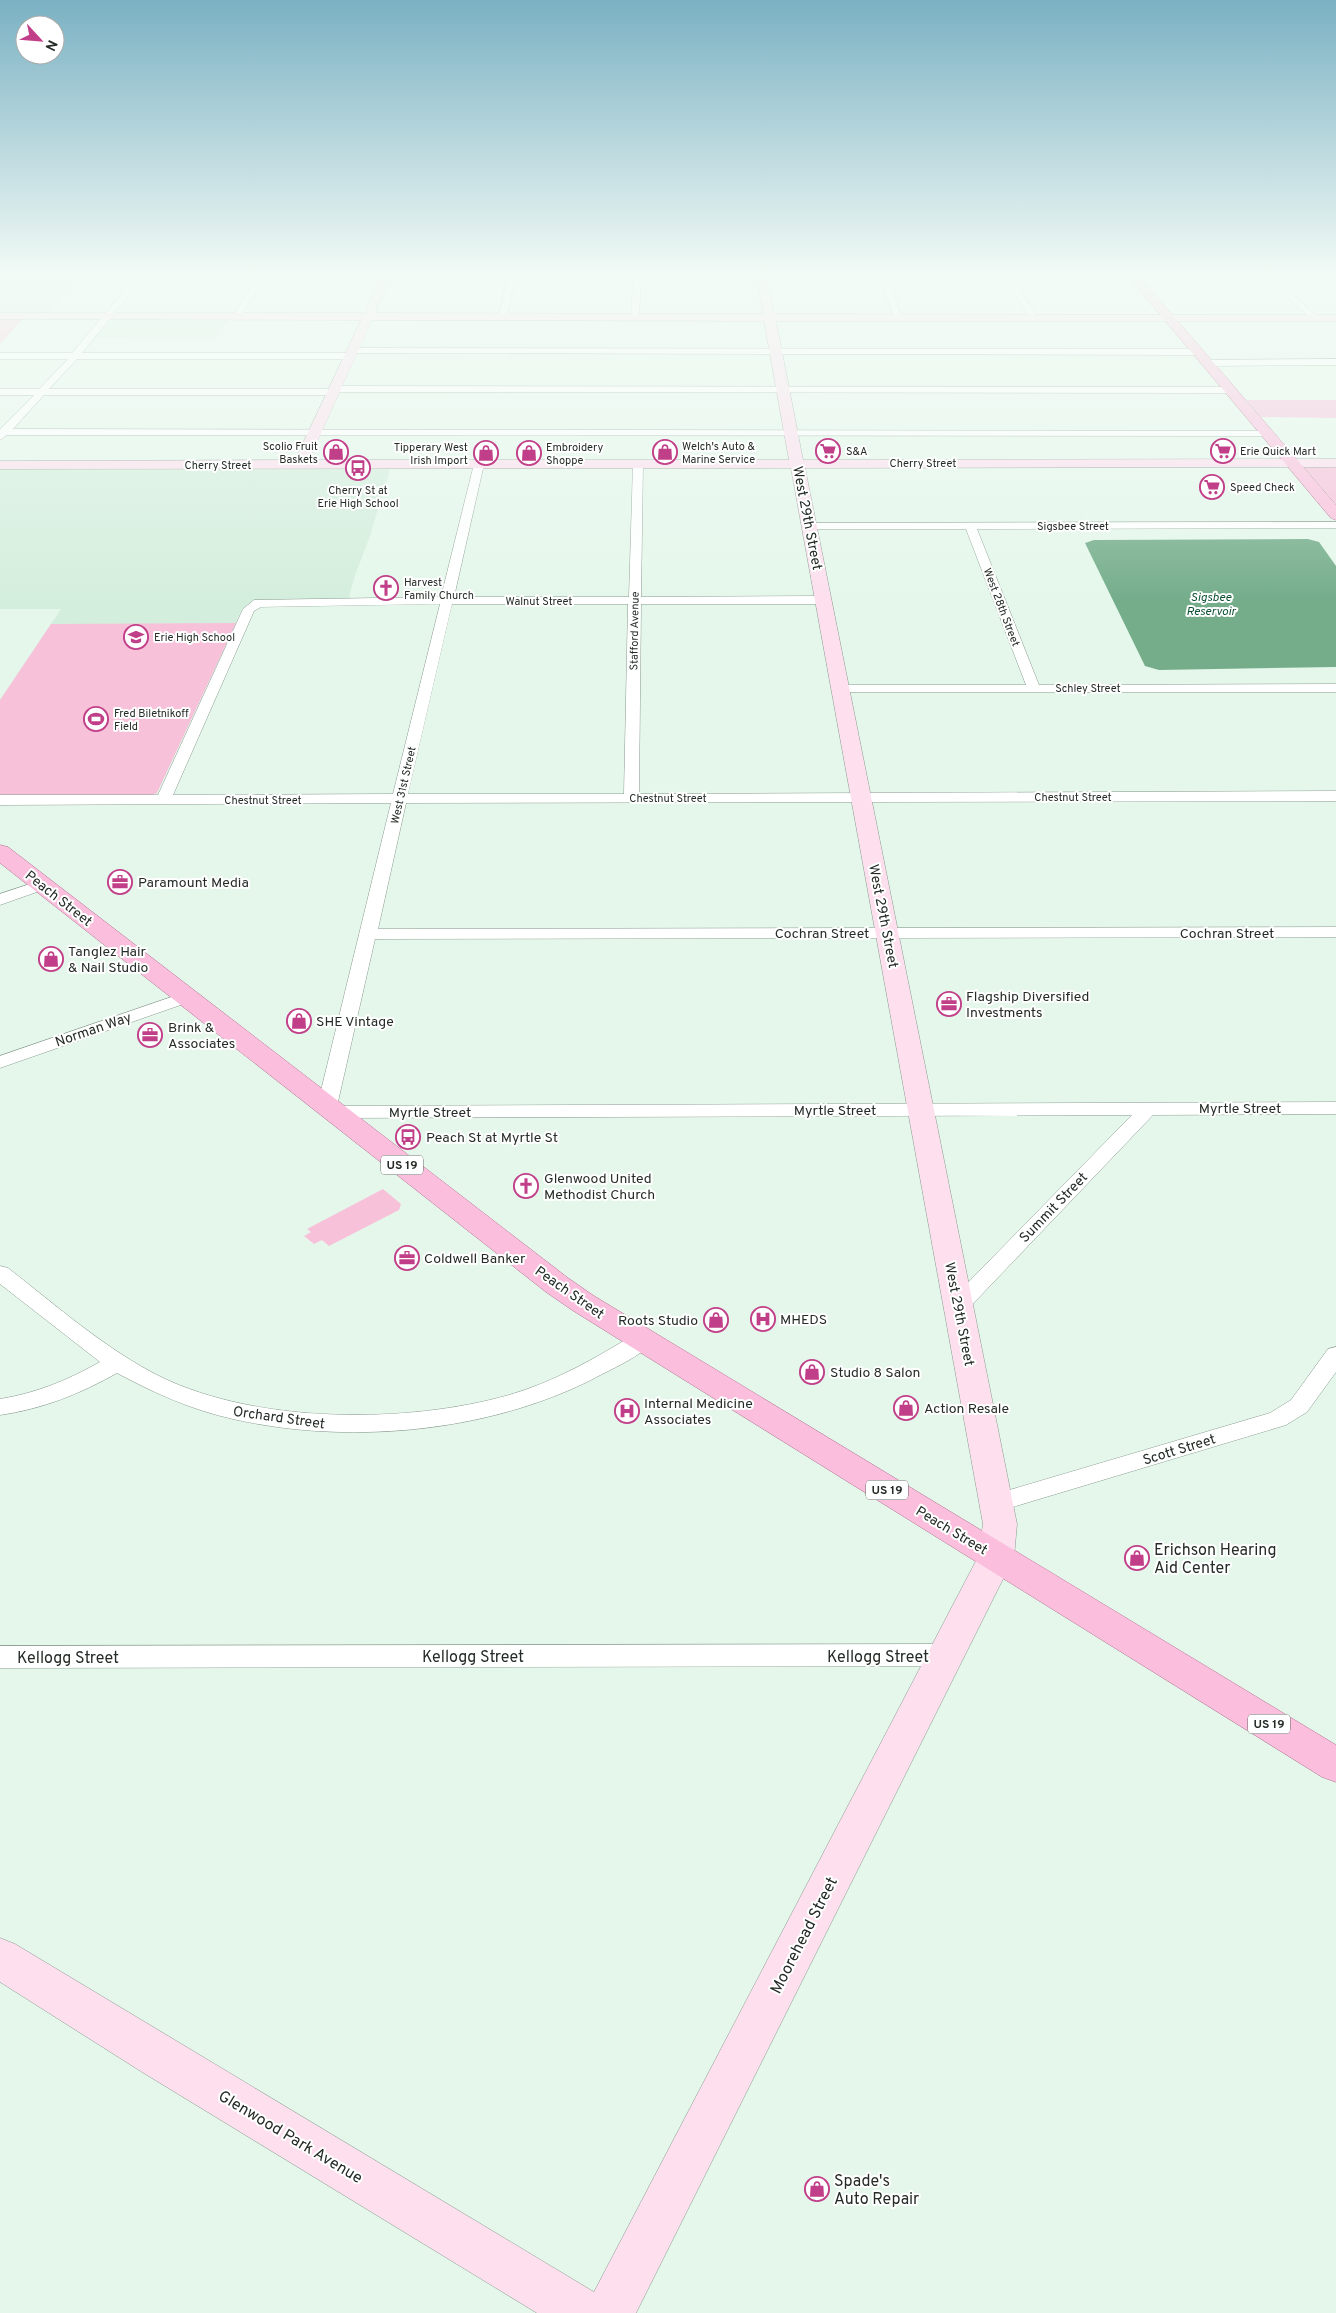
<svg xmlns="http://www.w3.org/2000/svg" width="1336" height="2313" viewBox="0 0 1336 2313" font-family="Overpass,sans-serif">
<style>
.built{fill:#d4eedd}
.green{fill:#f8c1da}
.water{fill:#75ad8b}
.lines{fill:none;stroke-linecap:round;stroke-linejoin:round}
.street-casing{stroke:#8a9b90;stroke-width:1}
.secondary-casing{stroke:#8a9b90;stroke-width:1}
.primary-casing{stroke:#ae708e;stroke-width:1}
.street{fill:#fff;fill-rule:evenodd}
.secondary{fill:#fddfee;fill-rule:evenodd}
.primary{fill:#fbbfdd;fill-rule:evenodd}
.labels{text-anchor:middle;stroke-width:4;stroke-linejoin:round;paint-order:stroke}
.far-poi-label{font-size:11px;fill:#252c27;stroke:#fff;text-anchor:start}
.far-street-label{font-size:11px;fill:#252c27;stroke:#fff}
.far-water-label{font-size:12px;font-style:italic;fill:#0c5131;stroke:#fff}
.shield{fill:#fff;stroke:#666b68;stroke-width:1}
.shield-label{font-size:12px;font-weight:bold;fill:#252c27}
.street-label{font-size:14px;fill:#252c27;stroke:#fff}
.poi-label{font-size:14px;fill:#252c27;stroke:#fff;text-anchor:start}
.near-poi-label{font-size:16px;fill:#252c27;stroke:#fff;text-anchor:start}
.near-street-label{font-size:16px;fill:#252c27;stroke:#fff}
</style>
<rect width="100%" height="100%" fill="#e5f7eb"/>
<path class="built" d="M0,280h81l-36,35h-45z
M111,319h118l-16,21 -120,-1z
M391,467l-22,72 -14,36 -6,21 2,3h-83l-14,3 -12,7 -85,184 -157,-93 61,-91h-61v-141z"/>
<path class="green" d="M0,319h23l-23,25z
M1247,400h89v18l-75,-1z
M1336,465v39l-32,-37z
M236,623l-79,170 -5,2 -152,1v-96l51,-76z
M383,1189l18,15 -2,6 -70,36 -7,-6 -8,4 -10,-8 7,-4 -4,-3z"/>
<path class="water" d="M1308,539l11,3 17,24v101l-177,3 -14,-4 -60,-123 9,-3z"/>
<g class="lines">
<defs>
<path id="street" d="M137,275h1199v4h-60l41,37v4l-3,1 -47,-42 -253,1 23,37 -4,3 -4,-3 -23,-37h-118l14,37 -4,3 -4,-3 -14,-37h-239l-2,37 -4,3 -4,-3 2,-37 -118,1 -9,36 -4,3 -4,-3 9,-36h-243l-25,38 -3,1 -4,-3 24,-36h-116l-58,72h268l4,3 -4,3h-273l-28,30h281l5,-3 895,1 5,3 -5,3 -891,-1 -5,3h-290l-31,34 1258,2 1,2 -5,3 -1260,-1 -7,5v-11l34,-34h-34v-6h39l29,-30h-68v-6h72l60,-72h-132v-4z
M353,348l844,1 4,3 -4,3 -847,-2 -1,-2z
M1336,359v6l-129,1 -5,-3 5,-3z
M479,461l5,3 -30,133h175l4,-133 5,-3 5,3 -2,133 183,-1 6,4 -6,4h-183l-2,190 697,-3v10l-930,2 -28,126 958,-2v10l-961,2 -38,167 999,-4v12l-183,1 -187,196 -8,2 -8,-2 -3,-5 3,-5 182,-186 -798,3 -7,-2 -10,-9 74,-304 -391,2v-10h158l85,-186 11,-9 187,-3 33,-133zM440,604l-47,190 -220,1 81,-184 7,-4zM452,604h176l-4,190h-216z
M1336,522v6l-359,1 62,156 297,-1v8h-501l-2,-3 7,-4h186l-60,-156h-155l-6,-3 6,-3z
M42,880l6,2 2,3 -2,3 -48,17v-11z
M186,992l6,1 3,4 -3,4 -192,67v-12z
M0,1266l8,2c49,38 97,81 153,109 97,47 246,47 348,18 45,-13 87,-37 126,-61l8,-2 8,2 3,6c-9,15 -47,31 -63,40 -106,53 -244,65 -358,39 -41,-9 -79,-26 -116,-46 -37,21 -75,36 -117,42v-16c37,-6 68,-19 100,-37l-100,-78z
M1336,1347v25l-29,40 -21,13 -290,87 -9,-2 -3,-7 3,-7 9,-2 274,-81 21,-13 37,-51z
M946,1644l10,3 3,8 -3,8 -10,3 -946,2v-22z"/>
<path id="secondary" d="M382,275h10l-17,38 388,1 -7,-39h10l8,39 562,1v6h-560l27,139 533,-1v8l-531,1 212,1056 -3,33 -378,756h-99l-395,-241 -142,-90v-44l15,6 579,348 384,-735 5,-33 -192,-1056 -791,1v-8l295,-1 66,-140 -361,-1v-6h364zM372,320l392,1 25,139h-480z"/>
<path id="primary" d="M1127,275h11l198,230v15l-5,-2z
M0,845l8,2 560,431 26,18 742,449v37l-14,-5 -750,-467 -26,-18 -546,-429z"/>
</defs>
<use href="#street" class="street-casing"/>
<use href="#secondary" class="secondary-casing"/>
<use href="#primary" class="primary-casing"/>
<use href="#street" class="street"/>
<use href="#secondary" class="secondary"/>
<use href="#primary" class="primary"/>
</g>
<linearGradient id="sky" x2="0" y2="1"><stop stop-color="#7ab1c3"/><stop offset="0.46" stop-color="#f3fbf6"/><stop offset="1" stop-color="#f3fbf6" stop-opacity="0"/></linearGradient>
<rect width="1336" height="599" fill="url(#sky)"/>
<defs>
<symbol id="supermarket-ring" viewBox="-11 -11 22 22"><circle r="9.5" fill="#fff" stroke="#c13f88" stroke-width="1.5"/><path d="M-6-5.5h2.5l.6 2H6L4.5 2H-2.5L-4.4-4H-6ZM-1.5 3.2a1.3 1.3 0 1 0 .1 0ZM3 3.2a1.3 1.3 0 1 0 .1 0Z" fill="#c13f88"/></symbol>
<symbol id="shop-ring" viewBox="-11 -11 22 22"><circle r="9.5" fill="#fff" stroke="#c13f88" stroke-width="1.5"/><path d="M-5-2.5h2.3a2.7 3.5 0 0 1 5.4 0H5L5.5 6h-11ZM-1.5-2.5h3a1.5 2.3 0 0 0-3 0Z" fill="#c13f88"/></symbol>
<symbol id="bus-ring" viewBox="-11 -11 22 22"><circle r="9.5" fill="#fff" stroke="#c13f88" stroke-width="1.5"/><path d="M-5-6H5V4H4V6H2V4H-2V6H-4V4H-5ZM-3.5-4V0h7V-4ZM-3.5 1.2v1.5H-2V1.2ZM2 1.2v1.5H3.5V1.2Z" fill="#c13f88"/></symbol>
<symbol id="church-ring" viewBox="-11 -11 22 22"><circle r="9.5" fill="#fff" stroke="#c13f88" stroke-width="1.5"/><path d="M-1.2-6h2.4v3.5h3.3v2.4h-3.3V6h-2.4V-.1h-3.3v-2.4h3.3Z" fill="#c13f88"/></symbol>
<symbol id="school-ring" viewBox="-11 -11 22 22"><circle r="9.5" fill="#fff" stroke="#c13f88" stroke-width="1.5"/><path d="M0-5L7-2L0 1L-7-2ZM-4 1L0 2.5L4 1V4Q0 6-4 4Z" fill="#c13f88"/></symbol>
<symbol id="stadium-ring" viewBox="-11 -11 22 22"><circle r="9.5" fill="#fff" stroke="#c13f88" stroke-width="1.5"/><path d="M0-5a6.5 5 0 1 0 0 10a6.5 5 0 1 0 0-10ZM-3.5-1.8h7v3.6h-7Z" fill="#c13f88"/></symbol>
<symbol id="office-ring" viewBox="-11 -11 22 22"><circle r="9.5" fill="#fff" stroke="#c13f88" stroke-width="1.5"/><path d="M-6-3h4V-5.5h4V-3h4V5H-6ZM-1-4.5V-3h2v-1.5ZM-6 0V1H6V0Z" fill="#c13f88"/></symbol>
<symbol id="hospital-ring" viewBox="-11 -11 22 22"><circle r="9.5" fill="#fff" stroke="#c13f88" stroke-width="1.5"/><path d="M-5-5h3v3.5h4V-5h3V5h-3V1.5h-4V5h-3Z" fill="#c13f88"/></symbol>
</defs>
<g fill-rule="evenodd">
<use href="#supermarket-ring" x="814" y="437" width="28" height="28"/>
<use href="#supermarket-ring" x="1209" y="437" width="28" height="28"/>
<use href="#shop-ring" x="322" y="438" width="28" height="28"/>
<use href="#shop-ring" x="651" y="438" width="28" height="28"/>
<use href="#shop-ring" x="472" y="439" width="28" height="28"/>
<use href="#shop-ring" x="515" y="439" width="28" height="28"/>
<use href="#bus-ring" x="344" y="454" width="28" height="28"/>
<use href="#supermarket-ring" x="1198" y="473" width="28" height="28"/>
<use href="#church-ring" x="372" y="574" width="28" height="28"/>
<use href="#school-ring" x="122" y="623" width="28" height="28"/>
<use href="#stadium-ring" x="82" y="705" width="28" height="28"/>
<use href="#office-ring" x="106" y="868" width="28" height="28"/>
<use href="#shop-ring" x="37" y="945" width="28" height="28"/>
<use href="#office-ring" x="935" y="990" width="28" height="28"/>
<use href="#shop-ring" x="285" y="1007" width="28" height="28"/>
<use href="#office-ring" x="136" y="1021" width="28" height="28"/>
<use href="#bus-ring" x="394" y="1123" width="28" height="28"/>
<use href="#church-ring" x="512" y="1172" width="28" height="28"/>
<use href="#office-ring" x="393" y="1244" width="28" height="28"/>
<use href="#hospital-ring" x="749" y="1305" width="28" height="28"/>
<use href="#shop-ring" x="702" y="1306" width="28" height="28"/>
<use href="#shop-ring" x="798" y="1358" width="28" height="28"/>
<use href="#shop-ring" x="892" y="1394" width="28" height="28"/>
<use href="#hospital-ring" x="613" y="1397" width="28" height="28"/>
<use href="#shop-ring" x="1123" y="1544" width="28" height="28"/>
<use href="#shop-ring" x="803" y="2175" width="28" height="28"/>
</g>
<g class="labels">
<g class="far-poi-label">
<text x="318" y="450" text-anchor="end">Scolio Fruit<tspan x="318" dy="13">Baskets</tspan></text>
<text x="682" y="450">Welch's Auto &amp;<tspan x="682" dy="13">Marine Service</tspan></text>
<text x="468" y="451" text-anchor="end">Tipperary West<tspan x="468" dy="13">Irish Import</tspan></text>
<text x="546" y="451">Embroidery<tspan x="546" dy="13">Shoppe</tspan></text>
<text x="846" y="455">S&amp;A</text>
<text x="1240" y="455">Erie Quick Mart</text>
<text x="1230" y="491">Speed Check</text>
<text x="358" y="494" text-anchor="middle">Cherry St at<tspan x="358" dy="13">Erie High School</tspan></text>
<text x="404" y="586">Harvest<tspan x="404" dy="13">Family Church</tspan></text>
<text x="154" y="641">Erie High School</text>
<text x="114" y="717">Fred Biletnikoff<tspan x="114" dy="13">Field</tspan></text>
</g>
<g class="far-street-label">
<text x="923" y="467">Cherry Street</text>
<text x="218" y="469">Cherry Street</text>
<text x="1073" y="530">Sigsbee Street</text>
<text x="539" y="605">Walnut Street</text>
<text transform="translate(1002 607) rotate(69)" y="4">West 28th Street</text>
<text transform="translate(634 631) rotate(-89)" y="4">Stafford Avenue</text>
<text x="1088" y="692">Schley Street</text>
<text transform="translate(403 785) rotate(-77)" y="4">West 31st Street</text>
<text x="1073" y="801">Chestnut Street</text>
<text x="668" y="802">Chestnut Street</text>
<text x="263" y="804">Chestnut Street</text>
</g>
<g class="far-water-label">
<text x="1211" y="601">Sigsbee<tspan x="1211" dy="14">Reservoir</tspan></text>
</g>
<g class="shield">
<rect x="381" y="1155.5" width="42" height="19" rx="4"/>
<rect x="866" y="1480.5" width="42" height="19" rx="4"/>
<rect x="1248" y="1714.5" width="42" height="19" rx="4"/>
</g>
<g class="shield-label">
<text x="402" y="1169">US 19</text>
<text x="887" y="1494">US 19</text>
<text x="1269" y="1728">US 19</text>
</g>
<g class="street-label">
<text transform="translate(808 518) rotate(79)" y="5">West 29th Street</text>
<text transform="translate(59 898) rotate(38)" y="5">Peach Street</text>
<text transform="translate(884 916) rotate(79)" y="5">West 29th Street</text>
<text x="822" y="938">Cochran Street</text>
<text x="1227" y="938">Cochran Street</text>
<text transform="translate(93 1029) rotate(-19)" y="5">Norman Way</text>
<text x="1240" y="1113">Myrtle Street</text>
<text x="835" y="1115">Myrtle Street</text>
<text x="430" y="1117">Myrtle Street</text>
<text transform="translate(1053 1207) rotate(-46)" y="5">Summit Street</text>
<text transform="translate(570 1292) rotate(35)" y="5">Peach Street</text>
<text transform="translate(960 1314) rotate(79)" y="5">West 29th Street</text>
<text transform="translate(279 1417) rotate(8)" y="5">Orchard Street</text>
<text transform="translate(1179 1449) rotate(-17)" y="5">Scott Street</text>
<text transform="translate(952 1530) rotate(31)" y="5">Peach Street</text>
</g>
<g class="poi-label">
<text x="138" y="887">Paramount Media</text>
<text x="68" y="956">Tanglez Hair<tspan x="68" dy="16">&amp; Nail Studio</tspan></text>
<text x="966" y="1001">Flagship Diversified<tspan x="966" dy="16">Investments</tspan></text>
<text x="316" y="1026">SHE Vintage</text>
<text x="168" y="1032">Brink &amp;<tspan x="168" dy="16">Associates</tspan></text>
<text x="426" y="1142">Peach St at Myrtle St</text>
<text x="544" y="1183">Glenwood United<tspan x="544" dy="16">Methodist Church</tspan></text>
<text x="424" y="1263">Coldwell Banker</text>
<text x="780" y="1324">MHEDS</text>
<text x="698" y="1325" text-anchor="end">Roots Studio</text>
<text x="830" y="1377">Studio 8 Salon</text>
<text x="644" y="1408">Internal Medicine<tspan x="644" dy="16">Associates</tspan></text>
<text x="924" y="1413">Action Resale</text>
</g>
<g class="near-poi-label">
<text x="1154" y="1555">Erichson Hearing<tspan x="1154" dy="18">Aid Center</tspan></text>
<text x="834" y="2186">Spade's<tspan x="834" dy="18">Auto Repair</tspan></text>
</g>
<g class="near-street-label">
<text x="473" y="1662">Kellogg Street</text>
<text x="878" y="1662">Kellogg Street</text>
<text x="68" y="1663">Kellogg Street</text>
<text transform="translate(803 1935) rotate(-63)" y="6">Moorehead Street</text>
<text transform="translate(291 2136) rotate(31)" y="6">Glenwood Park Avenue</text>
</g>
</g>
<g transform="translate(40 40) rotate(116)"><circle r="24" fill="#ffffff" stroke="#a8aba9"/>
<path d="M0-4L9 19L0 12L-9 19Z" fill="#c13f88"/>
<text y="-8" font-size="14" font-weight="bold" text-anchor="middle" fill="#252c27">N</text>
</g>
</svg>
